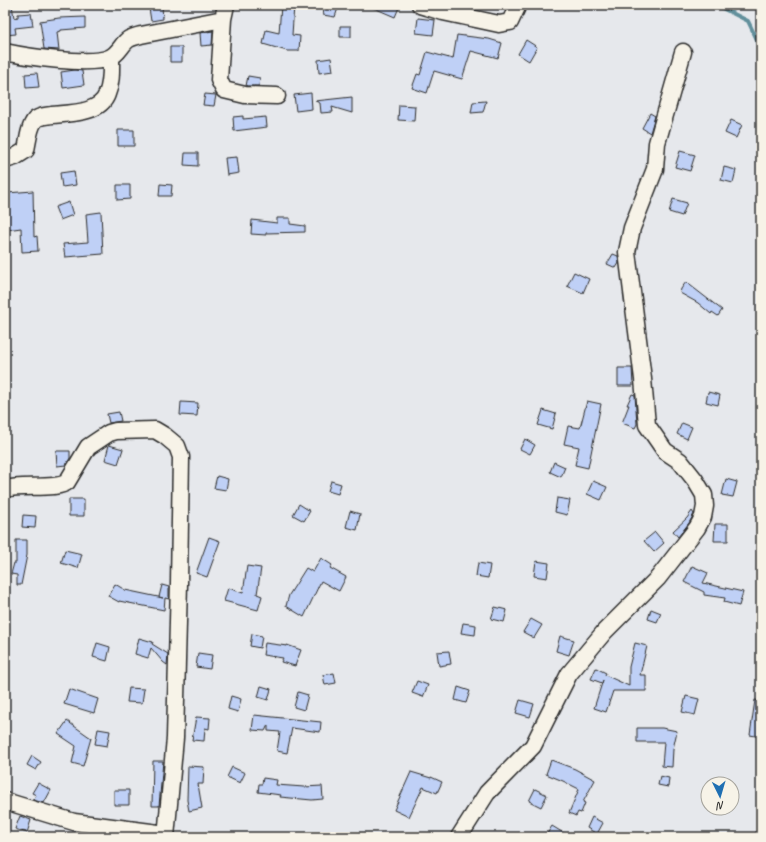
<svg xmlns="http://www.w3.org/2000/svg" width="766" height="842" viewBox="0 0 766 842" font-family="Caveat,sans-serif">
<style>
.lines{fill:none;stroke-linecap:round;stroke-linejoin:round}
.stream{stroke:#62909c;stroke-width:4}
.building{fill:#bfd0f6;stroke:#2b2b2b}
.minor-casing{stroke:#2b2b2b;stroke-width:19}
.minor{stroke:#f7f3e8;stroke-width:16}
</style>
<rect width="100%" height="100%" fill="#e6e8ec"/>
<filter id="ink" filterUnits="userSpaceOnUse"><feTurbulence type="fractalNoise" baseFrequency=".025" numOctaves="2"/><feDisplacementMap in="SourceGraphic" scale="8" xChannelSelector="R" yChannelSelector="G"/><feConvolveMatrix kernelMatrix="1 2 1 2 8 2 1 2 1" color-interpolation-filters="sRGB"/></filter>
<g filter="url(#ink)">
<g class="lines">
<path class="stream" d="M716,5l32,16 13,27"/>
</g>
<path class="building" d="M5,5h7l2,13 4,-1v-3l13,-1 2,13 -18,2 1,6 -11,1z
M281,5h13l-2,30 8,1 -1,15h-12l-24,-7 3,-14 13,3z
M325,5h14l-4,12 -12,-2z
M367,5h33l-5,12z
M162,6l1,13 -12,2 -2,-13z
M85,17v11l-24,2v1l-4,1 2,18 -15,-1 -4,-28 19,-3z
M418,18l17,2 -2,15 -17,-2z
M340,26h11v11h-11z
M213,31l-1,14 -11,1 -1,-13z
M457,35l32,4 13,4 -4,15 -27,-7 -9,28 -28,-8 -7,22 -15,-5 5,-14 3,1 7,-23 26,7z
M526,40l11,7 -8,14 -11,-7z
M170,47h12v15h-12z
M331,58l2,13 -14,2 -1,-13z
M75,70l7,1 2,14 -21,3 -2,-16z
M37,73l2,14 -13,1 -1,-14z
M248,76l12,2 -1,8h-13z
M311,93l1,16 -16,2 -2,-16z
M205,94l11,1 -2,11 -11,-1z
M352,97v16l-20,-6 1,5 -12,1 -1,-10 -5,-2z
M486,101l-3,11 -12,1 2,-11z
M399,105l16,1 -1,15 -16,-1z
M650,113l5,3 -5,17 -8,-5z
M243,116v3l23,-2 1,10 -33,4 -1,-14z
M731,120l11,5 -6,13 -11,-5z
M118,130h16v16h-16z
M680,151l15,4 -5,16 -15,-4z
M185,153h13v13l-14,-1z
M237,157l2,16 -12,2 -2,-17z
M724,167l12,3 -3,13 -12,-3z
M74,171l2,14 -14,2 -2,-14z
M160,184l12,1 -1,11h-12z
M117,185h13v14l-13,1z
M33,191l1,46 3,-1 1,15 -16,1 -1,-24 -14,2 -2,-15 4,-1 -2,-21z
M673,199l14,4 -5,13 -13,-4z
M69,202l4,13 -13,5 -5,-13z
M101,212l2,42 -38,3 -2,-13 25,-2 -2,-28z
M277,218h13v6l15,2v6l-39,1v2l-15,-1 1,-14 25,3z
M613,254l5,2 1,7 -3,5 -9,-4z
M574,272l15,7 -6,14 -16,-7z
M686,282l36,28 -4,6 -6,-4 -1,2 -13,-11 -18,-10 1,-4z
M618,368h14l1,18h-15z
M708,392l12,3 -2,10 -12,-3z
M632,394l3,1 2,29 -2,4 -13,-5 7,-18h-2z
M587,401l14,3 -13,64 -13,-3 4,-18 -15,-3 4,-18 12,2z
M181,402l17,1 -1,13 -17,-1z
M543,410l13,4 -4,15 -14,-4z
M119,412l2,9 -12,2 -2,-9z
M682,423l10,4 -5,12 -10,-5z
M525,439l10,6 -5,9 -10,-5z
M109,445l14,4 -5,15 -13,-4z
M56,451h14v7l-4,7 -9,1z
M554,462l11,5 -4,10 -11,-5z
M217,476l11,3 -2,11 -12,-2z
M726,479l11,3 -4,15 -11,-2z
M331,481l10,3 -3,10 -10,-3z
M593,481l14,6 -6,13 -14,-6z
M557,498l13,2 -3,15 -12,-3z
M69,499h15v17h-15z
M299,504l11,7 -6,10 -11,-6z
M350,511l10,3 -3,16 -11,-3z
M692,511l2,3 -5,9 -11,14 -5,-6 14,-13z
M23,515l13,1 -1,12 -13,-1z
M715,524h13v17h-14z
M655,532l9,11 -10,9 -10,-11z
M209,537l11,4 -13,36 -11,-4z
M16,540h11v15l-6,30h-4v-10l-6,-1 3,-11h2z
M65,550l17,4 -4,14 -17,-5z
M321,558l11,7 -2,3 16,9 -7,14 -18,-10 -17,36 -18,-11 3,-11 17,-27 7,4z
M536,561l13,2 -2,15 -13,-2z
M478,563l12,2 -2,13 -12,-2z
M247,566l14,2 -4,26 5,2 -4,14 -34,-9 4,-13 15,5z
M692,566l16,7 -5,10 40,9 -4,14 -15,-4 1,-4 -21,-3v-3l-20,-10z
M115,584l10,6 38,8 -4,-1 3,-12 7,2v12l-4,-1 -1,12 -45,-9v1l-11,-6z
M495,607l12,3 -3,12 -13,-3z
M651,609l10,4 -4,9 -9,-3z
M531,619l11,6 -8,13 -11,-6z
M463,623l13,2 -1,10 -14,-2z
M252,634l10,2 -2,12 -10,-2z
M560,636l14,4 -5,15 -13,-4z
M139,638l14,4 -1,2 16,10 -1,11 -4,-3 -12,-14 -3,10 -13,-4z
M97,643l13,4 -3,14 -14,-4z
M265,643l22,3v-1l14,5 -6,16 -14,-4 2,-4 -20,-3z
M635,643l12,3 -7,29h6v16h-33l-7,21 -12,-4 9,-28 -1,3 -11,-4 5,-11 10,5 -1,2 24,11v-19z
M449,651l2,13 -12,2 -2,-14z
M198,653l14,2 -2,14 -14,-2z
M334,673l2,10 -11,2 -2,-10z
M417,681l11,4 -5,12 -11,-4z
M261,686l10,3 -3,11 -10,-3z
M458,687l12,4 -4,12 -11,-3z
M129,688l15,1 -2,14 -15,-1z
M69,689l29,10 -4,14 -30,-9z
M298,692l10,3 -4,15 -10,-3z
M231,696l10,3 -3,13 -10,-3z
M686,696l13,3 -4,16 -13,-3z
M520,700l14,4 -4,13 -14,-4z
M755,700l6,1v36l-11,-2z
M254,715l67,7 -1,10 -28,-4 -5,25 -10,-2 3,-19 -12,-1v-6l-3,6 -13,-1z
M196,717l14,1 -1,11 -4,-1 -1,13 -12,-1z
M67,721l24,17 -8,28 -11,-3 4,-17 -18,-12z
M637,728h25l15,3 -4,18 -1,18 -10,-1 2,-24h-27z
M98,729l12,2 -3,15 -12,-2z
M32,756l9,6 -5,8 -9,-5z
M551,760l24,9 20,11 -12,22 2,1 -4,10 -3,-1 -2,4 -7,-3 10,-24 -16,-8 -17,-7z
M153,761h10l-4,45h-7z
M188,766l16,1 -1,17h-5l4,24 -13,3 -2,-11z
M232,767l13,6 -5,10 -13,-6z
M411,772l20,6v-1l11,5 -5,11 -14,-6 -14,30 -15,-7z
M660,776l9,2 -1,9 -10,-2z
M263,778l14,2 -1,5 28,2 18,-1 1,13 -11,1 -32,-3 1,-2 -23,-3 1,-8h3z
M38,783l13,7 -7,13 -11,-3 3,-5 -4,-2z
M535,789l12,6 -6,12 -12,-6z
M114,790h15v15h-15z
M20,816l11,4 -4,13 -12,-4z
M592,817l11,6 -6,11 -10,-6z
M552,826l18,11h-25z"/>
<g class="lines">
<defs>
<path id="minor" d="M226,5l-3,14 -4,61 5,10 21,5 32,1
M420,5l23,7 56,12 11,-2 8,-17
M5,52c23,5 84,14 104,6 10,-4 13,-15 20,-19 4,-2 8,-3 12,-4l82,-16
M5,160l10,-3 11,-7c2,-9 3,-23 9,-30 4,-4 11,-4 17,-5 17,-2 48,-1 55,-21 5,-12 4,-25 4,-37
M5,489c15,-5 53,1 62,-7l21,-35 21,-14 7,-2 39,-1 10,6 12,10 4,11 -2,126 -4,155 -9,99
M5,801l69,21 92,12
M459,837l28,-44 46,-47 36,-72 36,-43 53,-53 39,-50 6,-11 2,-11 -1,-11 -9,-15 -15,-19 -15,-10 -18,-26 -4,-46 -16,-127 5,-24 23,-59 2,-26 26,-91"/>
</defs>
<use href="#minor" class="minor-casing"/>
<use href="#minor" class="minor"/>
</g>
</g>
<rect width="766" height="842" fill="none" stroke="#f7f3e8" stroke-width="20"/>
<rect x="10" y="10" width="746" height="822" fill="none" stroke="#2b2b2b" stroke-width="1.5" filter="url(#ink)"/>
<g transform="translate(720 796) rotate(175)"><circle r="19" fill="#f7f3e8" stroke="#a5a39c"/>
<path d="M0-3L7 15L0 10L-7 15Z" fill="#1f6fb2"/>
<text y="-6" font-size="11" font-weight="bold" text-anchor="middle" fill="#2b2b2b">N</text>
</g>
</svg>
